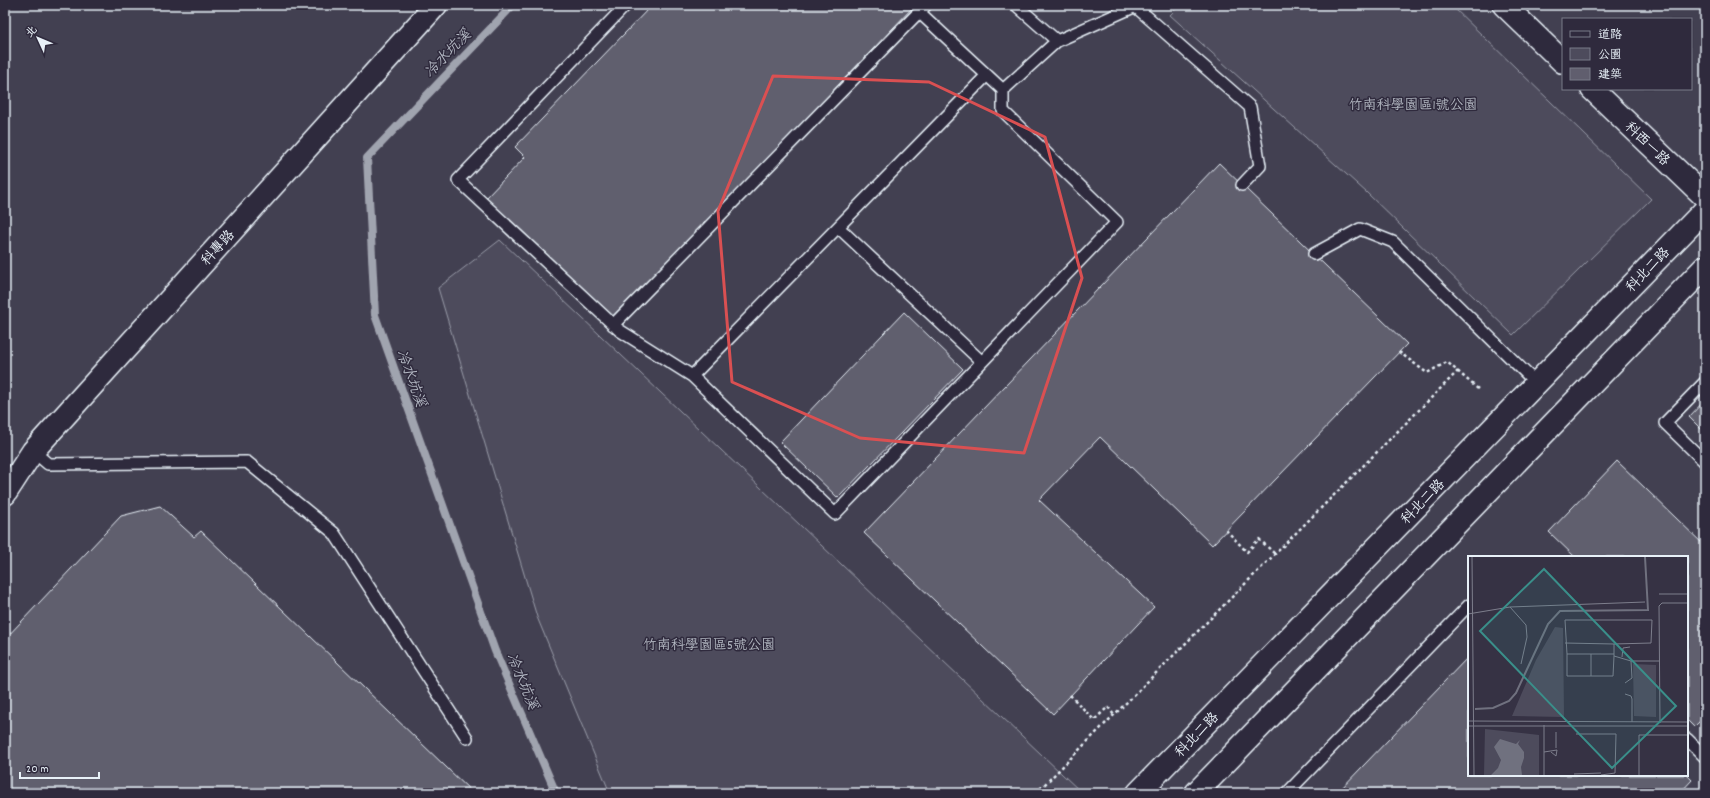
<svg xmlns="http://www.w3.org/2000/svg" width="1710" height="798" viewBox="0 0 1710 798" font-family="Dekko,'LXGW WenKai TC',sans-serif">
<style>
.built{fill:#433f51;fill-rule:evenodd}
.green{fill:#4d4b5c;stroke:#9a9eaa}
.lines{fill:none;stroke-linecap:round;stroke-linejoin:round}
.stream{stroke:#a0a4af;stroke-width:8}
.building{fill:#605e6e;stroke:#e8f1f8}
.lane-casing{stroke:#e8f1f8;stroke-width:14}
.street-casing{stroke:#e8f1f8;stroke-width:25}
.path{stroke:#e8f1f8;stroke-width:2.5;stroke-dasharray:3 3;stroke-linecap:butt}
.lane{stroke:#2f2a3d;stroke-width:11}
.street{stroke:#2f2a3d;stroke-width:22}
.marked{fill:none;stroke:#da5052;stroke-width:3;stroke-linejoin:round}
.labels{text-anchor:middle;stroke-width:3;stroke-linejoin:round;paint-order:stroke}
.park-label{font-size:14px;fill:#b2b7c1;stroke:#2f2a3d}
.street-label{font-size:14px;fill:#e8f1f8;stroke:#2f2a3d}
.water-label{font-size:15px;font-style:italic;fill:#b2b7c2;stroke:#2f2a3d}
.inset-river{fill:none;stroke:#70717f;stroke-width:2}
.inset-road{fill:none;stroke:#7d7e8c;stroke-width:1}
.view{fill:#3a8f8a;fill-opacity:0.15;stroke:#3a8f8a;stroke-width:2}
.inset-edge{fill:none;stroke:#e8f1f8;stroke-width:2}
</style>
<rect width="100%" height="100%" fill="#363244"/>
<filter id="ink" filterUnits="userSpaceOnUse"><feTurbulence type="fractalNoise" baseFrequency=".025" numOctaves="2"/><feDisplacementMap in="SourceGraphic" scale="8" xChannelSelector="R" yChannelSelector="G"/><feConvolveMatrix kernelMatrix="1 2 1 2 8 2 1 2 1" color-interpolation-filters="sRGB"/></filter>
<g filter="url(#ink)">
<path class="built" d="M5,5h1700v788h-1604l-96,-136zM1563,19h128v70h-128zM1469,557h218v218h-218z"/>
<path class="green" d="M1180,5h271l200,194 -138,136 -146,-142 -197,-178z
M500,240l582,553h-472l-73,-176 -99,-329z"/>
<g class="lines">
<path class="stream" d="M513,5l-146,153 8,157 120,336 61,142"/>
</g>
<path class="building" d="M652,5h263l-302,316 -127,-123 39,-41 -10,-10z
M1219,163l188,181 -195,201 -112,-108 -61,63 115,107 -101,107 -189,-181z
M904,312l59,57 -125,129 -58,-56z
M1705,400v33l-16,-16z
M1617,461l88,85v170l-11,11 -7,-7v-163h-112l-26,-25z
M160,506l34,31 7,-6 272,262h-468v-154l116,-123z
M1469,656v119h218l5,5 -12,13h-343z"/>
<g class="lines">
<defs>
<path id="lane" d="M626,5l-168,175 161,150 73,46
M926,5l-7,7 84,78 54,-49 81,-36
M1016,5l41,36
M1136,7l114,100 10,59 -18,19
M987,75l-295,301 143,138 282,-292 -114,-111v-21
M838,227l143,134
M1314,254l46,-25 33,13 143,141
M613,325l306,-313
M1705,382l-40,41 40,39
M33,451l15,13 199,-2 87,71 133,205
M1687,739l18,18
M1287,793l182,-188"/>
<path id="street" d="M1504,5l59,57
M1592,89l113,108
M5,494l28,-43 403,-446
M1138,793l567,-583
M1196,793l509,-526"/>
</defs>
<use href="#lane" class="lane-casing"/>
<use href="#street" class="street-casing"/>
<path class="path" d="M1399,352l28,21 20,-11 31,27
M1226,530l21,22 12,-13 16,15
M1070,695l24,25 14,-13 6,8
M1036,793l422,-422"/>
<use href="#lane" class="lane"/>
<use href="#street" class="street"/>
</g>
</g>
<path class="marked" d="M773,76l156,6 116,55 37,141 -58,175 -164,-15 -128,-56 -14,-171z"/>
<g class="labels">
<g class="park-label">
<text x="1413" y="109">竹南科學園區1號公園</text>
<text x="709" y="649">竹南科學園區5號公園</text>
</g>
<g class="street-label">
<text transform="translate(1648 143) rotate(44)" y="5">科西一路</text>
<text transform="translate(217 247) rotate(-48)" y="5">科專路</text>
<text transform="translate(1647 269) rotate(-46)" y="5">科北二路</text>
<text transform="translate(1422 501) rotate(-46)" y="5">科北二路</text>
<text transform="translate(1196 734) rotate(-46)" y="5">科北二路</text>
</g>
<g class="water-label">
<text transform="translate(447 53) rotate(-46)" y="5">冷水坑溪</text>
<text transform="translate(412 378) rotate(70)" y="5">冷水坑溪</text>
<text transform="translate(523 681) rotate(67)" y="5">冷水坑溪</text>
</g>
</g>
<g transform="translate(1468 556)">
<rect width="220" height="220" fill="#363244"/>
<path d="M87,71l8,1 1,89 -52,-1 24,-56zM165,108l23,1v52l-22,-1zM17,173l54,6v40h-55z" fill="#4d4b5c"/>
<path d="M32,183l16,5 4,-4 -2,4 6,8v6l-3,9 1,8h-31l7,-7 3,-8 -7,-13z" fill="#70717f"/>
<path class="inset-river" d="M7,153l18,-1 16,-7 7,-8 32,-69 12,-13 88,-1 -3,-53"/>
<path class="inset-road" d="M4,1l2,218M191,38h29M42,51l16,18 1,12 -6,27M0,58l42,-7 135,-5M97,87l49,1M99,98l-2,-34h87l-1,23 -37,1v12l17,5h29M123,98v22M146,98h-47v22h46l1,-20M154,101l1,-9 7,-1M157,127l7,-5 -1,-17M157,138l6,2 1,3v23M0,165l220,1M192,167l-1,-117 3,-3h26M76,169v50M0,170h220M88,176v16M108,178h40l-1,39 -14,2M76,196l13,-2 -1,6 -5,-4M106,218l27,-1M171,219v-40h49"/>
<path class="view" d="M76,13l132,137 -64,62 -132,-137z"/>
<rect width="220" height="220" class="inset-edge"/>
</g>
<rect width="1710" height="798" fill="none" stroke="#2f2a3d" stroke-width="20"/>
<rect x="10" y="10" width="1690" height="778" fill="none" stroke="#e8f1f8" stroke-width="1.5" filter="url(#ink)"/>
<rect x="1562" y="18" width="130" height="72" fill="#2f2a3d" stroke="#797a88"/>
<rect x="1570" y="31" width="20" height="6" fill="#2f2a3d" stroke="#797a88"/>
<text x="1598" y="38" font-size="12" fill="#e8f1f8">道路</text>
<rect x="1570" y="48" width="20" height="12" fill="#4d4b5c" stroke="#797a88"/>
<text x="1598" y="58" font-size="12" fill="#e8f1f8">公園</text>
<rect x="1570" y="68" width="20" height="12" fill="#605e6e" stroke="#797a88"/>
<text x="1598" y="78" font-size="12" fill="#e8f1f8">建築</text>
<g transform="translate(38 38) rotate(314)" stroke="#2f2a3d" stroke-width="3" paint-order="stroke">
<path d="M0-3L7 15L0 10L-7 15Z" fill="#e8f1f8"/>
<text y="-6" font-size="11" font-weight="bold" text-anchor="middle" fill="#e8f1f8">北</text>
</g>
<path d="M20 772v6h79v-6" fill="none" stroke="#e8f1f8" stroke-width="2"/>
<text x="26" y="772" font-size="12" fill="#e8f1f8" stroke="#2f2a3d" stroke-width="3" paint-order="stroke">20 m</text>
</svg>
